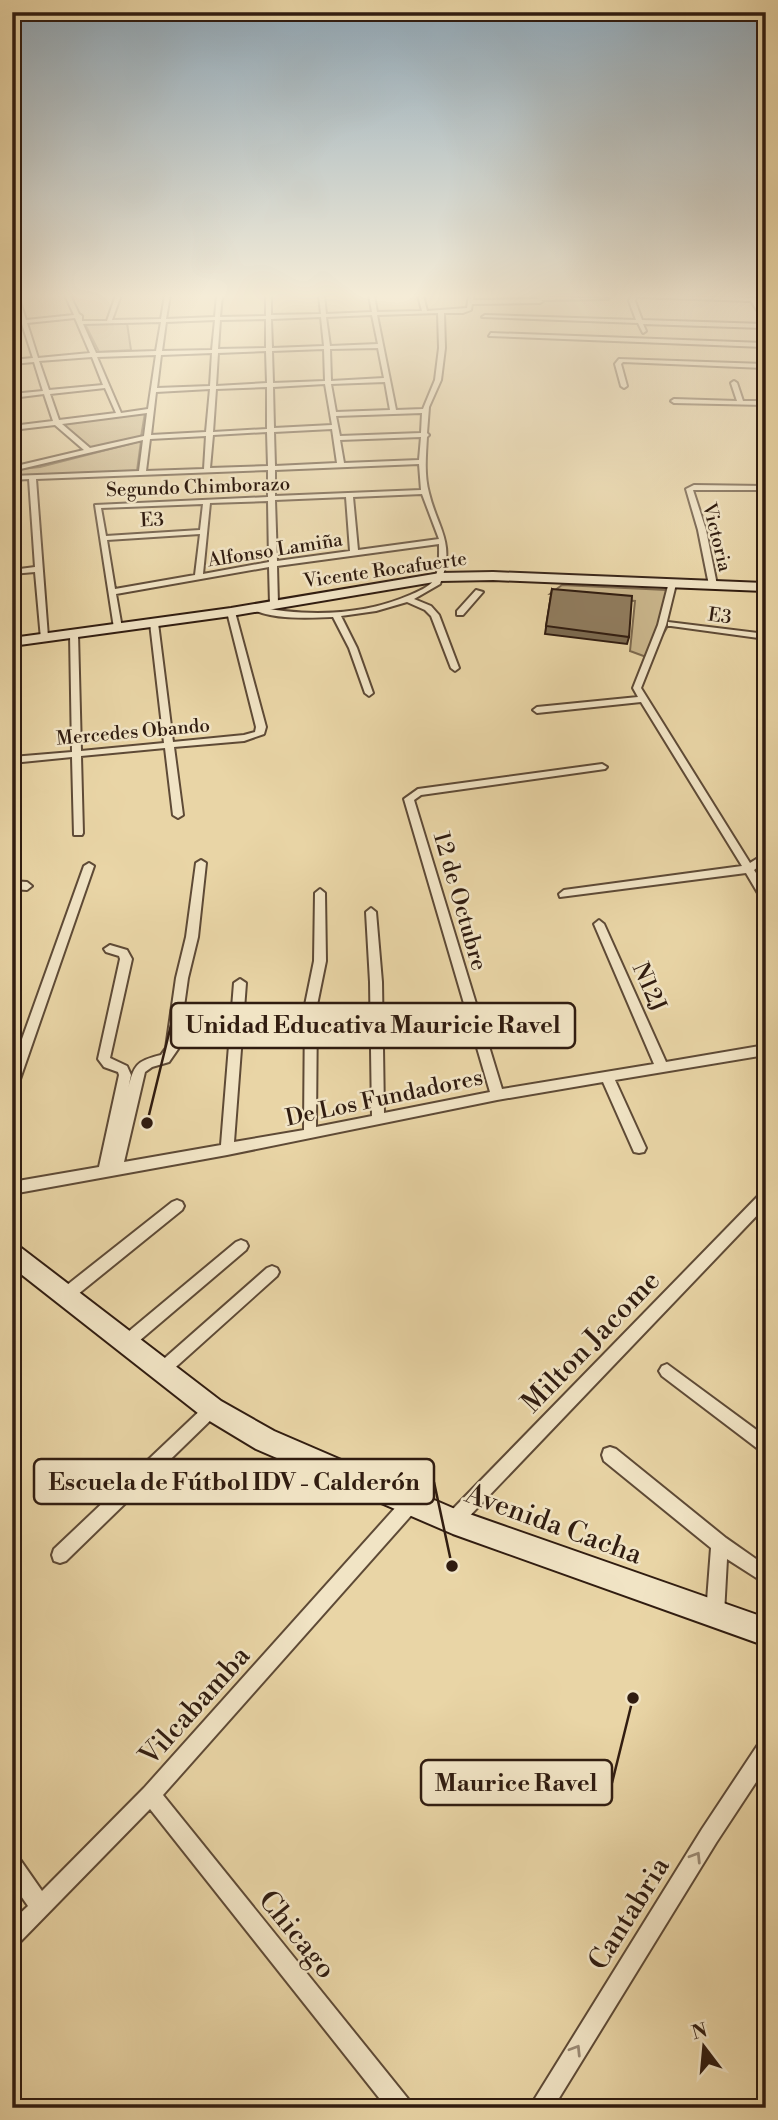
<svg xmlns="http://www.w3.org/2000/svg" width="778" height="2120" viewBox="0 0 778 2120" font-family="'Libre Bodoni',serif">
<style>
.green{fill:#cab68c;stroke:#7d694e;stroke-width:2}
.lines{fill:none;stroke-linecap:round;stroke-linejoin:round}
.street-casing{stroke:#5e4a36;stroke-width:4}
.secondary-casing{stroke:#301c10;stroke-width:4}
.street{fill:#f1e4c5;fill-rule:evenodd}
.secondary{fill:#f1e4c5;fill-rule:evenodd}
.wall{fill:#7c6b51;stroke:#301c10;stroke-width:2}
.building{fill:#907c5e;stroke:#301c10;stroke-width:2}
.oneway{stroke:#9a8a74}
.labels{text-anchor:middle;stroke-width:5;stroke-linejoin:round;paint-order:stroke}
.far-street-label{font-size:19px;fill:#301c10;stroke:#f1e4c5}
.street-label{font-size:23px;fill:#301c10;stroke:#f1e4c5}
.near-street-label{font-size:28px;fill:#301c10;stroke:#f1e4c5}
.leader{fill:none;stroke:#301c10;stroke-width:2.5}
.callout-dot{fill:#301c10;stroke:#f1e4c5;stroke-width:2.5}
.callout{fill:#f1e4c5;stroke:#301c10;stroke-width:2.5}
.callout-label{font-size:24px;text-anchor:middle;font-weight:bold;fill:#301c10}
</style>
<rect width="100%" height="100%" fill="#e9d5a6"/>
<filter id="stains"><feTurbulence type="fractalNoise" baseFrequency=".00286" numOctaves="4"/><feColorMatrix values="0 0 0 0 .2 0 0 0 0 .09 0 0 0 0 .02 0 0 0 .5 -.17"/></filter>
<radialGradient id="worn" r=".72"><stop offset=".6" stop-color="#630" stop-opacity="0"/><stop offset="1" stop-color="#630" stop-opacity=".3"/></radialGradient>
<path class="green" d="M127,323l4,27 -32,2 -14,-28z
M145,413l-4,24 -51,12 -30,-26z
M141,441l-4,30 -125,5v-6l28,-3z
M562,585l105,5 1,36 -19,32 -19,-7 5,-50 -85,-7z"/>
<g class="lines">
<defs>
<path id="street" d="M12,295h6l8,25 48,-5 -9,-20h5l9,19 3,2v5h25l9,-26h5l-9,25 49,-1 4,-24h5l-4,24 49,-2 2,-22h5l-2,22 46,-1v-21h5v20l50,-1 -2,-19h5l2,19 46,-2 -3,-17h5l3,17 45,-1 -4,-16h5l4,16 40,-3 2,-13h4v5l66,-1 -3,-1 3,-2 69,3 -68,1 3,1 -3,2 -68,1 -1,6 -8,3h-19l1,35 -4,32 -12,27 -2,26 2,2 -2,2c-1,18 -3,38 2,56 9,37 27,49 11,91l-26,15 17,7 8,9 20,53 -4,3 -4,-3 -20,-52 -6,-6 -18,-8 -31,9 -35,5 16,32 16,45 -4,3 -4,-3 -16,-45 -16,-31c-25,1 -61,3 -83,-9l4,-2c51,11 108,10 156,-11 7,-3 19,-8 23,-14 7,-9 6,-26 6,-37l-162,22 1,38 -4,2 -4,-2 -1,-37 -153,27 6,34 -4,2 -4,-2 -19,-123 173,-8v-27l-232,9 12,158 -7,2 -6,-67 -23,2v-4l23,-3 -6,-88 -17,1v-4l127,-5 4,-31 -131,31v-4l72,-17 -29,-25 -43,5v-4l41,-5 -9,-27 -32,4v-4l31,-3 -9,-29 -22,2v-4l21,-2 -11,-34 -10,1v-4h9zM438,313l1,35 -4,32 -12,29 -27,1 -19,-95zM372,315l6,29 -48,2 -4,-29zM321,317l3,29 -52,2 -1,-29zM75,318l15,35 -52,5 -11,-35zM266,319v29l-48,1 2,-29zM215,320l-3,30 -50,1 4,-29zM161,322l-5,29 -60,2 -13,-29zM378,348l6,30 -53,3 -1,-32zM324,349l1,32 -52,2 -1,-32zM266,351l1,32 -51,3 2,-33zM212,353l-2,33 -53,2 4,-33zM156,355l-8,54 -27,4 -24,-56zM92,357l11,28 -54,5 -10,-29zM385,382l5,28 -54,2 -5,-28zM325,384l7,41 -58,3 -1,-41zM267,387v42l-54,3 3,-43zM105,388l11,25 -57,7 -9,-26zM210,389l-4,43 -55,3 5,-43zM147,413l-3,23 -54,12 -28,-24zM422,413l-1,20 -81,3 -4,-20zM332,429l5,34 -62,3 -1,-34zM267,432l1,34 -58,2 3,-33zM206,436l-2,33 -58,2 4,-32zM421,437l-2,23 -75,3 -4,-23zM419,464l2,26 -146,6v-26zM422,494l17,45 -81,11 -5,-53zM346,497l4,54 -73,10 -2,-61zM268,501l1,61 -66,12 7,-71zM203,504l-3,26 -94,6 -5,-28zM200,534l-5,41 -80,14 -8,-49z
M632,295l134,3v4l-10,-1 10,16v7l-15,-23 -115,-4 -1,4 7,19 124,4v4l-123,-4 3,7 -3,2 -5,-10 -156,-6 3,-2 151,5 -7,-19z
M491,333l275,10v4l-277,-11z
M619,359l147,5v4l-143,-6 -2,2 6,22 -3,2 -3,-2 -6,-22z
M734,381l3,2 6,18h23v4l-92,-2 -3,-2 3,-2 63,2 -6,-18z
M694,485l72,1v4h-73l13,40 11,55 -4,2 -4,-2 -11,-55 -12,-41z
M669,582l7,2 -10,41 -25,63 109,175 16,-10v8l-12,9 12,18v13l-4,-1 -16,-27 -186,24 -1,-3 5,-4 178,-24 -101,-164 -104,11 -4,-3 4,-3 101,-10 -5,-9 25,-63z
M476,590l7,2 -20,23h-6v-4z
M228,610l7,2 31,115 -2,7 -20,7 -70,6 9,68 -5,3 -5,-3 -8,-67 -84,8 2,77 -1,2h-8l-2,-78 -60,6v-6l60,-5 -2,-118 4,-2 4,2 3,117 83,-8 -14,-120 4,-2 4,2 15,119 71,-7 11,-3 1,-5 -29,-115z
M668,622l98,12v5l-95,-13h-3z
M602,764l5,3 -2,2 -184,26 -7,5 88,289 152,-25 -60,-140 5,-4 5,4 62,138 100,-17v10l-151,25 31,68 -2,4 -5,1 -5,-1 -31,-70 -106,18 -270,55 -215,39v-12l87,-15 20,-92 -1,-3 -14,-5 -6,-8 22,-100 -1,-3 -13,-4 -2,-3 6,-4 17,5 5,9 -22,99 17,8 4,9 -3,14c6,-24 8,-28 33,-34l5,-7 10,-70 10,-41 10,-74 5,-3 5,3 -8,74 -10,41 -10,71 -9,13 -17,5 -7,5 -21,90 97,-17 13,-162 6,-4 6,4 -12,159 70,-12 1,-125 9,-44 1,-68 5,-4 5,4 1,68 -9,44 -1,122 56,-11 -2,-134 -4,-70 5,-4 5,4 6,70 2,131 106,-21 -86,-293 14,-10z
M89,863l5,3 -76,219 -2,3 -4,2v-23l72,-201z
M12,881l15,1 5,4 -5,4 -15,-1z
M766,1191v15l-307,321 -6,2 -6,-2 -2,-6 2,-6 314,-322z
M177,1200l5,2 2,4 -2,4 -110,89 -5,2 -5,-2 -2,-5 2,-5 110,-87z
M241,1240l5,2 2,4 -2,4 -114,97 -5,2 -5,-2 -2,-5 2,-5 114,-95z
M272,1266l5,2 2,4 -2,4 -109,98 -5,2 -5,-2 -3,-5 3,-5 109,-96z
M667,1364l99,73v18l-104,-79 -3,-5 3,-5z
M212,1401l5,3 3,5 -3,5 -151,147 -6,2 -6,-2 -2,-6 2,-6 153,-145z
M610,1447l6,2 110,89 40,28v18l-39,-25 -3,55 -3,6 -6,3 -6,-3 -3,-6 5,-66 -107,-87 -2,-6 2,-6z
M410,1496l6,2 2,6 -2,6 -253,285 246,305 3,8h-25l-237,-299 -131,134 -7,3v-25l16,-15 -16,-23v-28l7,3 23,33 102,-103 260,-290z
M766,1741v26l-50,76 -163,265h-24l173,-279 57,-86z"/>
<path id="secondary" d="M493,572l273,11v8l-273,-11 -53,1 -209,35 -219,30v-8l219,-30 209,-35z
M12,1244l8,3 201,154 53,30 181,78 311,109v28l-313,-112 -197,-85 -53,-32 -191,-150z"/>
</defs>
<use href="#street" class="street-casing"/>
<use href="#secondary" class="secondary-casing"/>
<use href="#street" class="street"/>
<use href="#secondary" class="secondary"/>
</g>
<path class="wall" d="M552,589l77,48 -2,7 -82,-10z"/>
<path class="building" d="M552,589l80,7 -3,41 -83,-11z"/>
<defs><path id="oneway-chevron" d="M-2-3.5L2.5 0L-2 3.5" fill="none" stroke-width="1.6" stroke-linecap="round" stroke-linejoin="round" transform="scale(1.75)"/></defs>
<g class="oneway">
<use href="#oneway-chevron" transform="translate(696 1857) rotate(-58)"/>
<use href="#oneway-chevron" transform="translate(576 2050) rotate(-58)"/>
</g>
<linearGradient id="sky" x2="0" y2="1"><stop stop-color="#8fa8b9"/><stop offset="0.5" stop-color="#f5ecd7"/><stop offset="1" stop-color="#f5ecd7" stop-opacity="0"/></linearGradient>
<rect width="778" height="591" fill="url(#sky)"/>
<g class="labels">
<g class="far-street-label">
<text transform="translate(198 486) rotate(-2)" y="7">Segundo Chimborazo</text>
<text transform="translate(152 519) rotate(-3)" y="7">E3</text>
<text transform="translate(718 537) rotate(76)" y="7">Victoria</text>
<text transform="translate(275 549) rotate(-9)" y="7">Alfonso Lamiña</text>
<text transform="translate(385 569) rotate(-8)" y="7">Vicente Rocafuerte</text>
<text transform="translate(720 615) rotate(8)" y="7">E3</text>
<text transform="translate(133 731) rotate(-5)" y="7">Mercedes Obando</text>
</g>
<g class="street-label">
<text transform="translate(461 901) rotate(74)" y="8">12 de Octubre</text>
<text transform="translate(650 987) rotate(66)" y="8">N12J</text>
<text transform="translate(384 1097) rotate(-12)" y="8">De Los Fundadores</text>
</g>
<g class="near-street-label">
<text transform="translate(590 1341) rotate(-46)" y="10">Milton Jacome</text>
<text transform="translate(554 1523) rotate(20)" y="10">Avenida Cacha</text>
<text transform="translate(194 1705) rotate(-48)" y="10">Vilcabamba</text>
<text transform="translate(628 1913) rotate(-58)" y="10">Cantabria</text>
<text transform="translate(298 1934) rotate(51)" y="10">Chicago</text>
</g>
</g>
<path class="leader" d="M147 1123L171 1025M452 1566L434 1482M633 1698L612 1783"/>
<g class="callout-dot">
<circle cx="147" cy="1123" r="7"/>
<circle cx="452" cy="1566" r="7"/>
<circle cx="633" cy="1698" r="7"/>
</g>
<g class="callout">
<rect x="171" y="1003" width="404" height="45" rx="7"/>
<rect x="34" y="1459" width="400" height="45" rx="7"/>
<rect x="421" y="1760" width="191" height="45" rx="7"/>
</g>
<g class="callout-label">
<text x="373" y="1033">Unidad Educativa Mauricie Ravel</text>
<text x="234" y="1490">Escuela de Fútbol IDV - Calderón</text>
<text x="516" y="1791">Maurice Ravel</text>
</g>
<rect width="778" height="2120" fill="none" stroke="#e9d5a6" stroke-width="42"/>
<rect x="14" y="14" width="750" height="2092" fill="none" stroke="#301c10" stroke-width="3.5"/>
<rect x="21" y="21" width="736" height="2078" fill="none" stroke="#301c10" stroke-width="2"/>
<g transform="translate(704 2047) rotate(344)" stroke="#f1e4c5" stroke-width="5" paint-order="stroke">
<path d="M0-5L12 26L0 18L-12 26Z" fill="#301c10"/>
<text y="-10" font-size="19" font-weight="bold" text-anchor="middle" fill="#301c10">N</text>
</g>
<rect width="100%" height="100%" filter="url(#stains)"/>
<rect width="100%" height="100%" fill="url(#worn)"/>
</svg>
